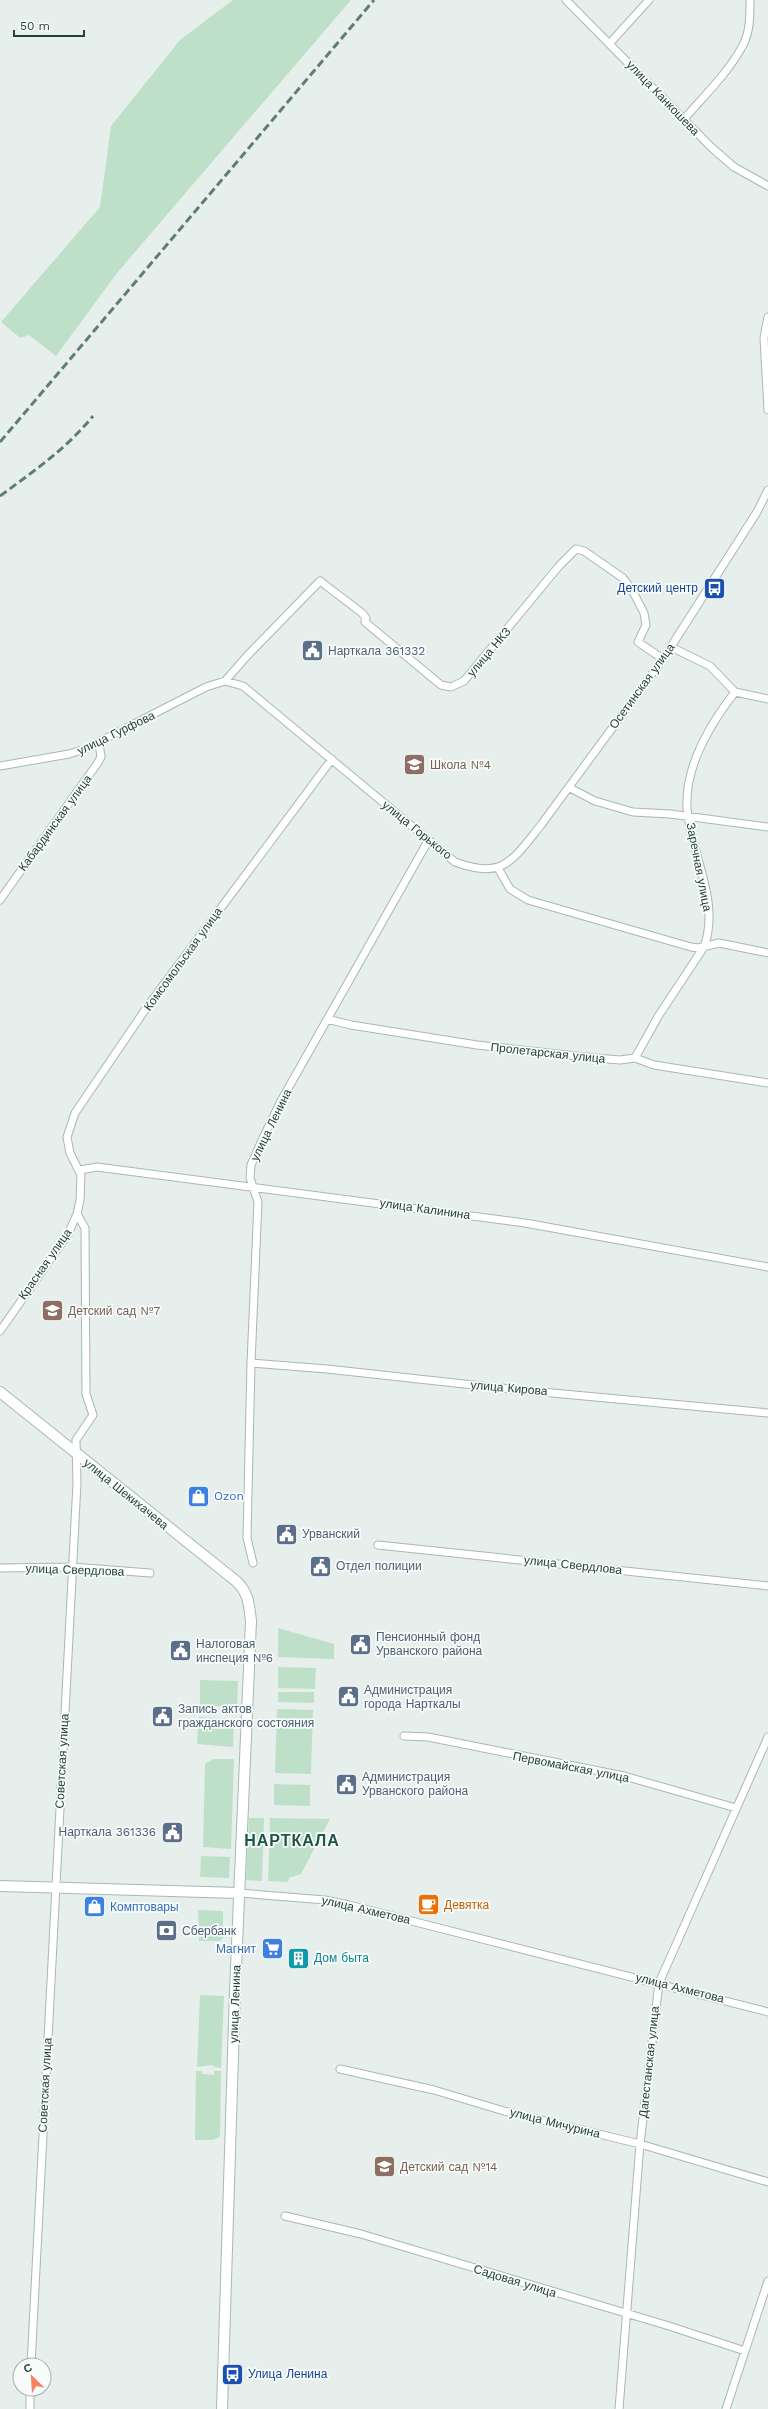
<svg xmlns="http://www.w3.org/2000/svg" width="768" height="2409" viewBox="0 0 768 2409" font-family="'Work Sans',sans-serif">
<style>
.green{fill:#bfe0c8}
.lines{fill:none;stroke-linecap:round;stroke-linejoin:round}
.street-casing{stroke:#a8b8b2;stroke-width:9}
.secondary-casing{stroke:#a4bbb3;stroke-width:12}
.street{stroke:#fff;stroke-width:7}
.secondary{stroke:#fff;stroke-width:10}
.rail{stroke:#5f7d75;stroke-width:3;stroke-dasharray:8 4;stroke-linecap:butt}
.labels{text-anchor:middle;stroke-width:3.5;stroke-linejoin:round;paint-order:stroke}
.street-label{font-size:12px;fill:#24423a;stroke:#f7fbf9}
.transit-label{font-size:12px;fill:#164399;stroke:#f7fbf9;text-anchor:end}
.service-label{font-size:12px;fill:#4e5e75;stroke:#f7fbf9;text-anchor:start}
.education-label{font-size:12px;fill:#785e54;stroke:#f7fbf9;text-anchor:start}
.shop-label{font-size:12px;fill:#366cbe;stroke:#f7fbf9;text-anchor:start}
.food-label{font-size:12px;fill:#c56008;stroke:#f7fbf9;text-anchor:start}
.culture-label{font-size:12px;fill:#0d838f;stroke:#f7fbf9;text-anchor:start}
.district-label{font-size:16px;font-weight:bold;letter-spacing:1px;fill:#1f5548;stroke:#f7fbf9}
</style>
<rect width="100%" height="100%" fill="#e6efeb"/>
<path class="green" d="M233,0h118l-234,273 -61,83 -27,-21 -9,3 -19,-16 99,-115 11,-81 69,-86z
M278,1628l56,16v15l-56,-2z
M278,1667l38,1 -1,21 -37,-1z
M200,1680l38,1 -1,26 -37,-1z
M278,1692h36v11l-36,-1z
M277,1709l36,1 -2,64 -36,-1z
M199,1717l35,2 -1,28 -36,-3z
M214,1759h20l-3,90 -28,-2 2,-83z
M274,1784l36,1v21l-36,-1z
M249,1818h15l-2,63 -16,-1z
M270,1818l60,1 -29,55 -12,4 -1,4 -20,-1z
M201,1856l29,1 -1,21 -29,-1z
M198,1910l25,1v27l-3,3h-21z
M200,1995l24,1 -3,72 -7,-1 -1,-2 -16,2z
M196,2071h6v3l12,1v-4h7l-1,66 -8,3h-17z"/>
<g class="lines">
<defs>
<path id="street" d="M566,0l145,147 23,20 34,19
M610,43l39,-43
M684,119c20,-23 45,-47 59,-74 7,-13 7,-29 7,-43
M768,317l-4,21 4,72
M671,647l39,19 25,26 33,7
M225,681l22,-25 73,-75 42,32 4,5 -1,4 76,63 10,2 13,-6 95,-115 17,-17 8,2 39,27 9,12 12,23 2,12 -8,17 25,17
M0,766l69,-12 16,-5 121,-62 19,-6 18,5 212,176c48,18 57,-1 86,-37l122,-166 94,-147 11,-22
M570,788l25,13 38,11 37,2 98,13
M498,868l12,21 18,11 163,47 7,1 21,-5 49,10
M0,900l97,-136 4,-7 -2,-14
M327,1019l24,6 126,20 118,13 25,2 15,-2 19,7 114,18
M635,1058l24,-43 45,-68c17,-47 -14,-93 -17,-140 -2,-41 24,-84 48,-115
M80,1170l17,-3 428,56 243,44
M0,1331l68,-97 9,-20 3,-14 1,-25 -11,-22 -3,-16 8,-24 72,-106 185,-248
M251,1363l76,6 193,21 248,23
M378,1545l390,41
M253,1563l-6,-25 4,-175 7,-161 -8,-24 1,-13 12,-27 18,-37 147,-260
M0,1568l72,-1 78,6
M404,1736l24,1 196,39 112,32
M240,1893l85,7 24,5 419,107
M340,2069l94,21 70,21 136,33 128,38
M285,2216l76,18 308,92 76,25
M31,2365l46,-882 -1,-43 17,-25 -7,-21 -1,-166 -8,-14
M30,2409v-20
M619,2409l21,-265 19,-161 109,-246
M726,2409l42,-128"/>
<path id="secondary" d="M0,1392l236,189c13,12 13,24 15,40l-16,370 -13,418
M0,1886l240,7"/>
</defs>
<use href="#street" class="street-casing"/>
<use href="#secondary" class="secondary-casing"/>
<use href="#street" class="street"/>
<use href="#secondary" class="secondary"/>
<path class="rail" d="M0,442l374,-442
M0,496c34,-25 66,-47 93,-80"/>
</g>
<defs>
<symbol id="bus-square" viewBox="-11 -11 22 22"><rect x="-9" y="-9" width="18" height="18" rx="4" fill="#1a4fb4" stroke="#f7fbf9"/><path d="M-5-6H5V4H4V6H2V4H-2V6H-4V4H-5ZM-3.5-4V0h7V-4ZM-3.5 1.2v1.5H-2V1.2ZM2 1.2v1.5H3.5V1.2Z" fill="#fff"/></symbol>
<symbol id="civic-square" viewBox="-11 -11 22 22"><rect x="-9" y="-9" width="18" height="18" rx="4" fill="#5c6f8a" stroke="#f7fbf9"/><path d="M-.6-6.5H3V-4.5H.6V-3L4-1V1h2V6H-6V1h2V-1L-.6-3ZM-1.2 2.5V6h2.4V2.5Z" fill="#fff"/></symbol>
<symbol id="school-square" viewBox="-11 -11 22 22"><rect x="-9" y="-9" width="18" height="18" rx="4" fill="#8d6e63" stroke="#f7fbf9"/><path d="M0-5L7-2L0 1L-7-2ZM-4 1L0 2.5L4 1V4Q0 6-4 4Z" fill="#fff"/></symbol>
<symbol id="shop-square" viewBox="-11 -11 22 22"><rect x="-9" y="-9" width="18" height="18" rx="4" fill="#3f7fe0" stroke="#f7fbf9"/><path d="M-5-2.5h2.3a2.7 3.5 0 0 1 5.4 0H5L5.5 6h-11ZM-1.5-2.5h3a1.5 2.3 0 0 0-3 0Z" fill="#fff"/></symbol>
<symbol id="cafe-square" viewBox="-11 -11 22 22"><rect x="-9" y="-9" width="18" height="18" rx="4" fill="#e8710a" stroke="#f7fbf9"/><path d="M-5.5-4.5H6V0H3Q3 3.5 0 3.5H-2.5Q-5.5 3.5-5.5 0ZM3-3.2v2h1.7v-2ZM-6 4.5H4V6H-6Z" fill="#fff"/></symbol>
<symbol id="bank-square" viewBox="-11 -11 22 22"><rect x="-9" y="-9" width="18" height="18" rx="4" fill="#5c6f8a" stroke="#f7fbf9"/><path d="M-6-4H6V4H-6ZM0-2.3a2.3 2.3 0 1 0 0 4.6a2.3 2.3 0 1 0 0-4.6Z" fill="#fff"/></symbol>
<symbol id="supermarket-square" viewBox="-11 -11 22 22"><rect x="-9" y="-9" width="18" height="18" rx="4" fill="#3f7fe0" stroke="#f7fbf9"/><path d="M-6-5.5h2.5l.6 2H6L4.5 2H-2.5L-4.4-4H-6ZM-1.5 3.2a1.3 1.3 0 1 0 .1 0ZM3 3.2a1.3 1.3 0 1 0 .1 0Z" fill="#fff"/></symbol>
<symbol id="building-square" viewBox="-11 -11 22 22"><rect x="-9" y="-9" width="18" height="18" rx="4" fill="#0f9aa8" stroke="#f7fbf9"/><path d="M-4-6H4V6H1V3H-1V6H-4ZM-2.5-4.3h1.7v1.8h-1.7ZM.8-4.3h1.7v1.8H.8ZM-2.5-1h1.7V.8h-1.7ZM.8-1h1.7V.8H.8Z" fill="#fff"/></symbol>
</defs>
<g fill-rule="evenodd">
<use href="#bus-square" x="702" y="576" width="25" height="25"/>
<use href="#civic-square" x="300" y="638" width="25" height="25"/>
<use href="#school-square" x="402" y="752" width="25" height="25"/>
<use href="#school-square" x="40" y="1298" width="25" height="25"/>
<use href="#shop-square" x="186" y="1484" width="25" height="25"/>
<use href="#civic-square" x="274" y="1522" width="25" height="25"/>
<use href="#civic-square" x="308" y="1554" width="25" height="25"/>
<use href="#civic-square" x="348" y="1632" width="25" height="25"/>
<use href="#civic-square" x="168" y="1638" width="25" height="25"/>
<use href="#civic-square" x="336" y="1684" width="25" height="25"/>
<use href="#civic-square" x="150" y="1704" width="25" height="25"/>
<use href="#civic-square" x="334" y="1772" width="25" height="25"/>
<use href="#civic-square" x="160" y="1820" width="25" height="25"/>
<use href="#cafe-square" x="416" y="1892" width="25" height="25"/>
<use href="#shop-square" x="82" y="1894" width="25" height="25"/>
<use href="#bank-square" x="154" y="1918" width="25" height="25"/>
<use href="#supermarket-square" x="260" y="1936" width="25" height="25"/>
<use href="#building-square" x="286" y="1946" width="25" height="25"/>
<use href="#school-square" x="372" y="2154" width="25" height="25"/>
<use href="#bus-square" x="220" y="2362" width="25" height="25"/>
</g>
<g class="labels">
<g class="street-label">
<text transform="translate(663 98) rotate(46)" y="4">улица Канкошева</text>
<text transform="translate(489 652) rotate(-50)" y="4">улица НКЗ</text>
<text transform="translate(642 686) rotate(-54)" y="4">Осетинская улица</text>
<text transform="translate(116 733) rotate(-26)" y="4">улица Гурфова</text>
<text transform="translate(55 823) rotate(-54)" y="4">Кабардинская улица</text>
<text transform="translate(417 830) rotate(39)" y="4">улица Горького</text>
<text transform="translate(699 867) rotate(79)" y="4">Заречная улица</text>
<text transform="translate(183 959) rotate(-54)" y="4">Комсомольская улица</text>
<text transform="translate(548 1053) rotate(6)" y="4">Пролетарская улица</text>
<text transform="translate(271 1125) rotate(-64)" y="4">улица Ленина</text>
<text transform="translate(425 1209) rotate(8)" y="4">улица Калинина</text>
<text transform="translate(45 1264) rotate(-55)" y="4">Красная улица</text>
<text transform="translate(509 1388) rotate(5)" y="4">улица Кирова</text>
<text transform="translate(126 1494) rotate(39)" y="4">улица Шекихачева</text>
<text transform="translate(573 1565) rotate(6)" y="4">улица Свердлова</text>
<text transform="translate(75 1570) rotate(2)" y="4">улица Свердлова</text>
<text transform="translate(62 1761) rotate(-87)" y="4">Советская улица</text>
<text transform="translate(571 1767) rotate(11)" y="4">Первомайская улица</text>
<text transform="translate(366 1910) rotate(13)" y="4">улица Ахметова</text>
<text transform="translate(680 1988) rotate(14)" y="4">улица Ахметова</text>
<text transform="translate(235 2004) rotate(-88)" y="4">улица Ленина</text>
<text transform="translate(649 2062) rotate(-84)" y="4">Дагестанская улица</text>
<text transform="translate(45 2085) rotate(-87)" y="4">Советская улица</text>
<text transform="translate(555 2123) rotate(14)" y="4">улица Мичурина</text>
<text transform="translate(515 2281) rotate(17)" y="4">Садовая улица</text>
</g>
<g class="transit-label">
<text x="698" y="592">Детский центр</text>
<text x="248" y="2378" text-anchor="start">Улица Ленина</text>
</g>
<g class="service-label">
<text x="328" y="655">Нарткала 361332</text>
<text x="302" y="1538">Урванский</text>
<text x="336" y="1570">Отдел полиции</text>
<text x="376" y="1641">Пенсионный фонд<tspan x="376" dy="14">Урванского района</tspan></text>
<text x="196" y="1648">Налоговая<tspan x="196" dy="14">инспеция №6</tspan></text>
<text x="364" y="1694">Администрация<tspan x="364" dy="14">города Нарткалы</tspan></text>
<text x="178" y="1713">Запись актов<tspan x="178" dy="14">гражданского состояния</tspan></text>
<text x="362" y="1781">Администрация<tspan x="362" dy="14">Урванского района</tspan></text>
<text x="156" y="1836" text-anchor="end">Нарткала 361336</text>
<text x="182" y="1935">Сбербанк</text>
</g>
<g class="education-label">
<text x="430" y="769">Школа №4</text>
<text x="68" y="1315">Детский сад №7</text>
<text x="400" y="2171">Детский сад №14</text>
</g>
<g class="shop-label">
<text x="214" y="1500">Ozon</text>
<text x="110" y="1911">Комптовары</text>
<text x="256" y="1953" text-anchor="end">Магнит</text>
</g>
<g class="food-label">
<text x="444" y="1909">Девятка</text>
</g>
<g class="culture-label">
<text x="314" y="1962">Дом быта</text>
</g>
<g class="district-label">
<text x="292" y="1846">НАРТКАЛА</text>
</g>
</g>
<g transform="translate(32 2377) rotate(335)"><circle r="19" fill="#f7fbf9" stroke="#a3b1ad"/>
<path d="M0-3L7 15L0 10L-7 15Z" fill="#f4845f"/>
<text y="-6" font-size="11" font-weight="bold" text-anchor="middle" fill="#24423a">С</text>
</g>
<path d="M14 30v6h70v-6" fill="none" stroke="#24423a" stroke-width="2"/>
<text x="20" y="30" font-size="12" fill="#24423a" stroke="#f7fbf9" stroke-width="3" paint-order="stroke">50 m</text>
</svg>
